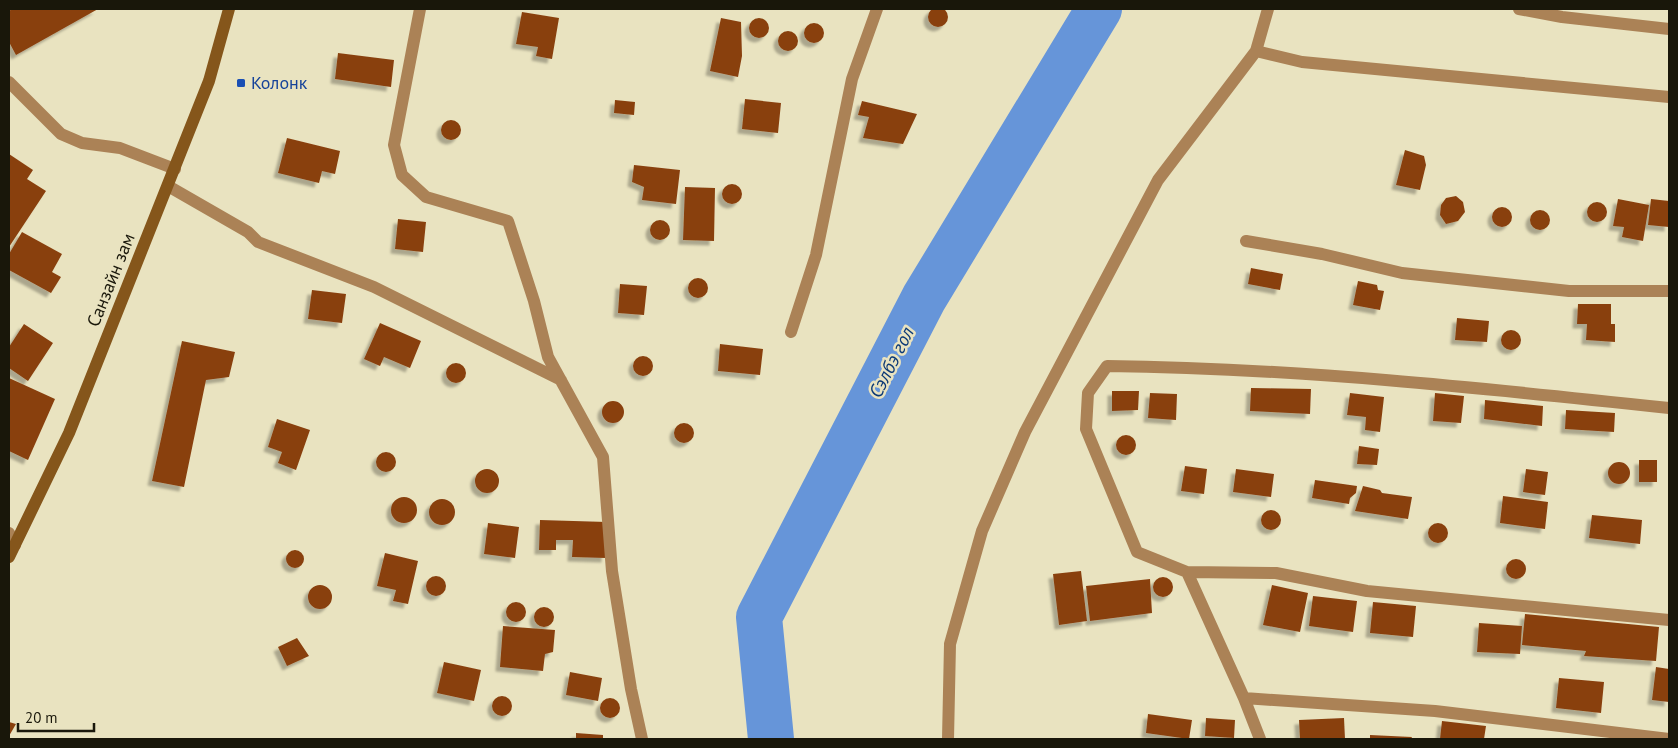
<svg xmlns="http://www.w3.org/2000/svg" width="1678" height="748" viewBox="0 0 1678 748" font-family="'PT Sans',sans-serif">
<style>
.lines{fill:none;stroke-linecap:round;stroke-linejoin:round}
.river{stroke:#6695d9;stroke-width:46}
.building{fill:#894011;filter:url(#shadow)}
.minor{stroke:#ab8256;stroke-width:12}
.secondary{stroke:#85561b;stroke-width:12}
.transit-dot{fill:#1a4fb4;stroke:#e9e3c0;stroke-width:2}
.labels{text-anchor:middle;stroke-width:5;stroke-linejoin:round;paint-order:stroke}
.transit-label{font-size:18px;fill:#164399;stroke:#e9e3c0;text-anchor:start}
.street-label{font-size:18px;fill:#19170a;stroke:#e9e3c0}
.water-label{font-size:19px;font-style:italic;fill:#0b3976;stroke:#e9e3c0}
</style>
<defs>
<filter id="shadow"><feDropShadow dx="-4.5" dy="4.5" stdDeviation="1" flood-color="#0004"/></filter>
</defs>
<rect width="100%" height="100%" fill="#e9e3c0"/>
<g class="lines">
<path class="river" d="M771,739l-12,-122 165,-319 175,-289"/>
</g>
<path class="building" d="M928 17a10 10 0 1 1 20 0a10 10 0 1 1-20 0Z
M12,9h86l-82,46 -7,-13v-31z
M522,12l37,6 -7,41 -16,-3 2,-9 -22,-3z
M721,18l20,4 1,34 -4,21 -28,-6z
M749 28a10 10 0 1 1 20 0a10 10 0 1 1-20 0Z
M804 33a10 10 0 1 1 20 0a10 10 0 1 1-20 0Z
M778 41a10 10 0 1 1 20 0a10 10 0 1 1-20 0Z
M338,53l56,7 -3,27 -56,-8z
M745,99l36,4 -3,30 -36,-4z
M615,100l20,2 -1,13 -20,-2z
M862,101l55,13 -14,30 -40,-6 6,-21 -11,-2z
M441 130a10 10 0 1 1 20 0a10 10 0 1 1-20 0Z
M287,138l53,13 -5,23 -13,-3 -3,12 -41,-10z
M1405,150l19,6 2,9 -6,25 -24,-5z
M9,154l24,16 -6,9 19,12 -37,56z
M634,165l46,5 -4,34 -34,-4 2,-13 -12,-5z
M722 194a10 10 0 1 1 20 0a10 10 0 1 1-20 0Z
M685,187l30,1 -1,53 -31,-1z
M1456,196l7,6 2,10 -7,9 -12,3 -6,-9 1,-10 5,-7z
M1618,199l31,6 -6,36 -21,-4 2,-10 -11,-1z
M1651,199l18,2v26l-21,-2z
M1587 212a10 10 0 1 1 20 0a10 10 0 1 1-20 0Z
M1492 217a10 10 0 1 1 20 0a10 10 0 1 1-20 0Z
M1530 220a10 10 0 1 1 20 0a10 10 0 1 1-20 0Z
M398,219l28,3 -3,30 -28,-3z
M650 230a10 10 0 1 1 20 0a10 10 0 1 1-20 0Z
M22,232l40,22 -10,18 9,5 -10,16 -42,-23v-16z
M1251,268l32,6 -3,16 -32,-6z
M688 288a10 10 0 1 1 20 0a10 10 0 1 1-20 0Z
M1358,281l19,4 1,5 6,1 -4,19 -27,-5z
M620,284l27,2 -3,29 -26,-2z
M312,290l34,4 -4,29 -34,-4z
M1578,304h33v20h4v18l-29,-2 1,-16h-10z
M1457,318l32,3 -2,21 -32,-2z
M380,323l41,18 -11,27 -26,-11 -4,9 -16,-7z
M24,324l29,19 -25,38 -19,-13v-21z
M1501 340a10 10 0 1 1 20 0a10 10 0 1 1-20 0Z
M182,341l53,11 -6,25 -23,3 -22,107 -32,-6z
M720,344l43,5 -3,26 -42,-4z
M633 366a10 10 0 1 1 20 0a10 10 0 1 1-20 0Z
M446 373a10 10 0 1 1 20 0a10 10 0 1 1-20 0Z
M9,378l46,21 -27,61 -19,-9z
M1251,388l60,1 -1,25 -60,-3z
M1112,391h27l-1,19 -26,1z
M1150,393l27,1 -1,26 -28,-2z
M1350,393l34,4 -4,35 -15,-2 1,-13 -19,-2z
M1435,393l29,3 -3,27 -28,-2z
M1485,400l58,6 -1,20 -58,-7z
M602 412a11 11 0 1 1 22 0a11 11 0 1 1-22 0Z
M1566,410l49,3 -1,19 -49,-3z
M277,419l33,11 -14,40 -18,-7 4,-11 -14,-5z
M674 433a10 10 0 1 1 20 0a10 10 0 1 1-20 0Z
M1116 445a10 10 0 1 1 20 0a10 10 0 1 1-20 0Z
M1359,446l20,3 -2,16 -20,-1z
M376 462a10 10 0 1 1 20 0a10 10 0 1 1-20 0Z
M1639,460h18v22h-18z
M1608 473a11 11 0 1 1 22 0a11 11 0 1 1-22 0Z
M1185,466l22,3 -3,25 -23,-3z
M475 481a12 12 0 1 1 24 0a12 12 0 1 1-24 0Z
M1236,469l38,5 -3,23 -38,-5z
M1526,469l22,3 -3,23 -22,-3z
M1315,480l42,6 -1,7 -6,5 -1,6 -37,-6z
M1363,486l17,4 2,3 30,4 -4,22 -53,-8z
M1503,496l45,6 -3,27 -45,-6z
M391 510a13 13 0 1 1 26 0a13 13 0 1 1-26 0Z
M429 512a13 13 0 1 1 26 0a13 13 0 1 1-26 0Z
M1261 520a10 10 0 1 1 20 0a10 10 0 1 1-20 0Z
M1592,515l50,5 -2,24 -51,-6z
M540,520l67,2 -1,36 -34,-1 1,-17h-17v10h-17z
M488,523l31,4 -4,31 -31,-4z
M1428 533a10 10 0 1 1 20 0a10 10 0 1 1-20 0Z
M286 559a9 9 0 1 1 18 0a9 9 0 1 1-18 0Z
M385,553l33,8 -10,43 -15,-3 3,-11 -19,-4z
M1506 569a10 10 0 1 1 20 0a10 10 0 1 1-20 0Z
M1081,571l6,50 -28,4 -6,-51z
M426 586a10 10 0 1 1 20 0a10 10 0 1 1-20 0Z
M1153 587a10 10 0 1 1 20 0a10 10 0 1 1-20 0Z
M1150,579l2,34 -62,8 -4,-35z
M1272,585l36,8 -8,39 -37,-7z
M308 597a12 12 0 1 1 24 0a12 12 0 1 1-24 0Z
M1313,596l44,5 -4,31 -44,-6z
M506 612a10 10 0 1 1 20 0a10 10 0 1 1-20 0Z
M1373,602l43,4 -3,31 -43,-4z
M534 617a10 10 0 1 1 20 0a10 10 0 1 1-20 0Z
M1525,614l134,13 -3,34 -72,-5 2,-5 -64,-6z
M1479,623l43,3 -2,28 -43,-2z
M503,626l52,4 -2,22 -8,2 -2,17 -43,-4z
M297,638l12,18 -22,10 -9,-19z
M444,662l37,8 -7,31 -37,-8z
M1656,667l13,2v33l-17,-2z
M570,672l32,6 -4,23 -32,-6z
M1559,678l45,4 -3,31 -45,-5z
M492 706a10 10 0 1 1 20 0a10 10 0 1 1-20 0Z
M600 708a10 10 0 1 1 20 0a10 10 0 1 1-20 0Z
M1148,714l44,6 -3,19 -43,-6z
M1206,718l29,2 -1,18 -29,-2z
M1344,718l1,21h-45l-1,-19z
M1442,721l44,5 -2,13h-44z
M9,722l7,2 -7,12z
M576,733l27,2v4h-27z
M1370,735l42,2 -1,2h-41z"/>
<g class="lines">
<path class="minor" d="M420,9l-26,136 8,30 24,22 82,24 26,80 14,56 55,100 9,114 19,118 11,50
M1519,9l43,8 107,12
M1256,51l46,11 367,35
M9,82l52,52 21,9 38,5 55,21
M168,186l80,46 10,10 116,45 187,93
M1246,241l76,13 80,19 167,18h100
M791,332l25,-77 36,-176 25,-70
M9,533l6,12
M1187,572l89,1 91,18 302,29
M1244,698l191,13 234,28
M948,739l2,-95 32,-113 43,-99 133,-252 98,-129 12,-42
M1260,739l-16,-41 -57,-126 -50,-20 -51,-123 2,-36 19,-27c188,2 375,22 562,42"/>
<path class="secondary" d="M9,557l60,-124 140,-352 20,-72"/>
</g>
<rect class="transit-dot" x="236" y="78" width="10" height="10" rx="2.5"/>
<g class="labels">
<g class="transit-label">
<text x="251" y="89">Колонк</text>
</g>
<g class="street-label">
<text transform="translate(111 280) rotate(-68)" y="6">Санзайн зам</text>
</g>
<g class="water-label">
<text transform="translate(891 362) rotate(-63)" y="7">Сэлбэ гол</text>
</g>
</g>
<rect width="1678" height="748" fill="none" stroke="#19170a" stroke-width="20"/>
<path d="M18 723v8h76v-8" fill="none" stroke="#19170a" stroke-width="2.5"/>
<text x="25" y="723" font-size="15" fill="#19170a" stroke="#e9e3c0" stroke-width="4" paint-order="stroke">20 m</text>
</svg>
